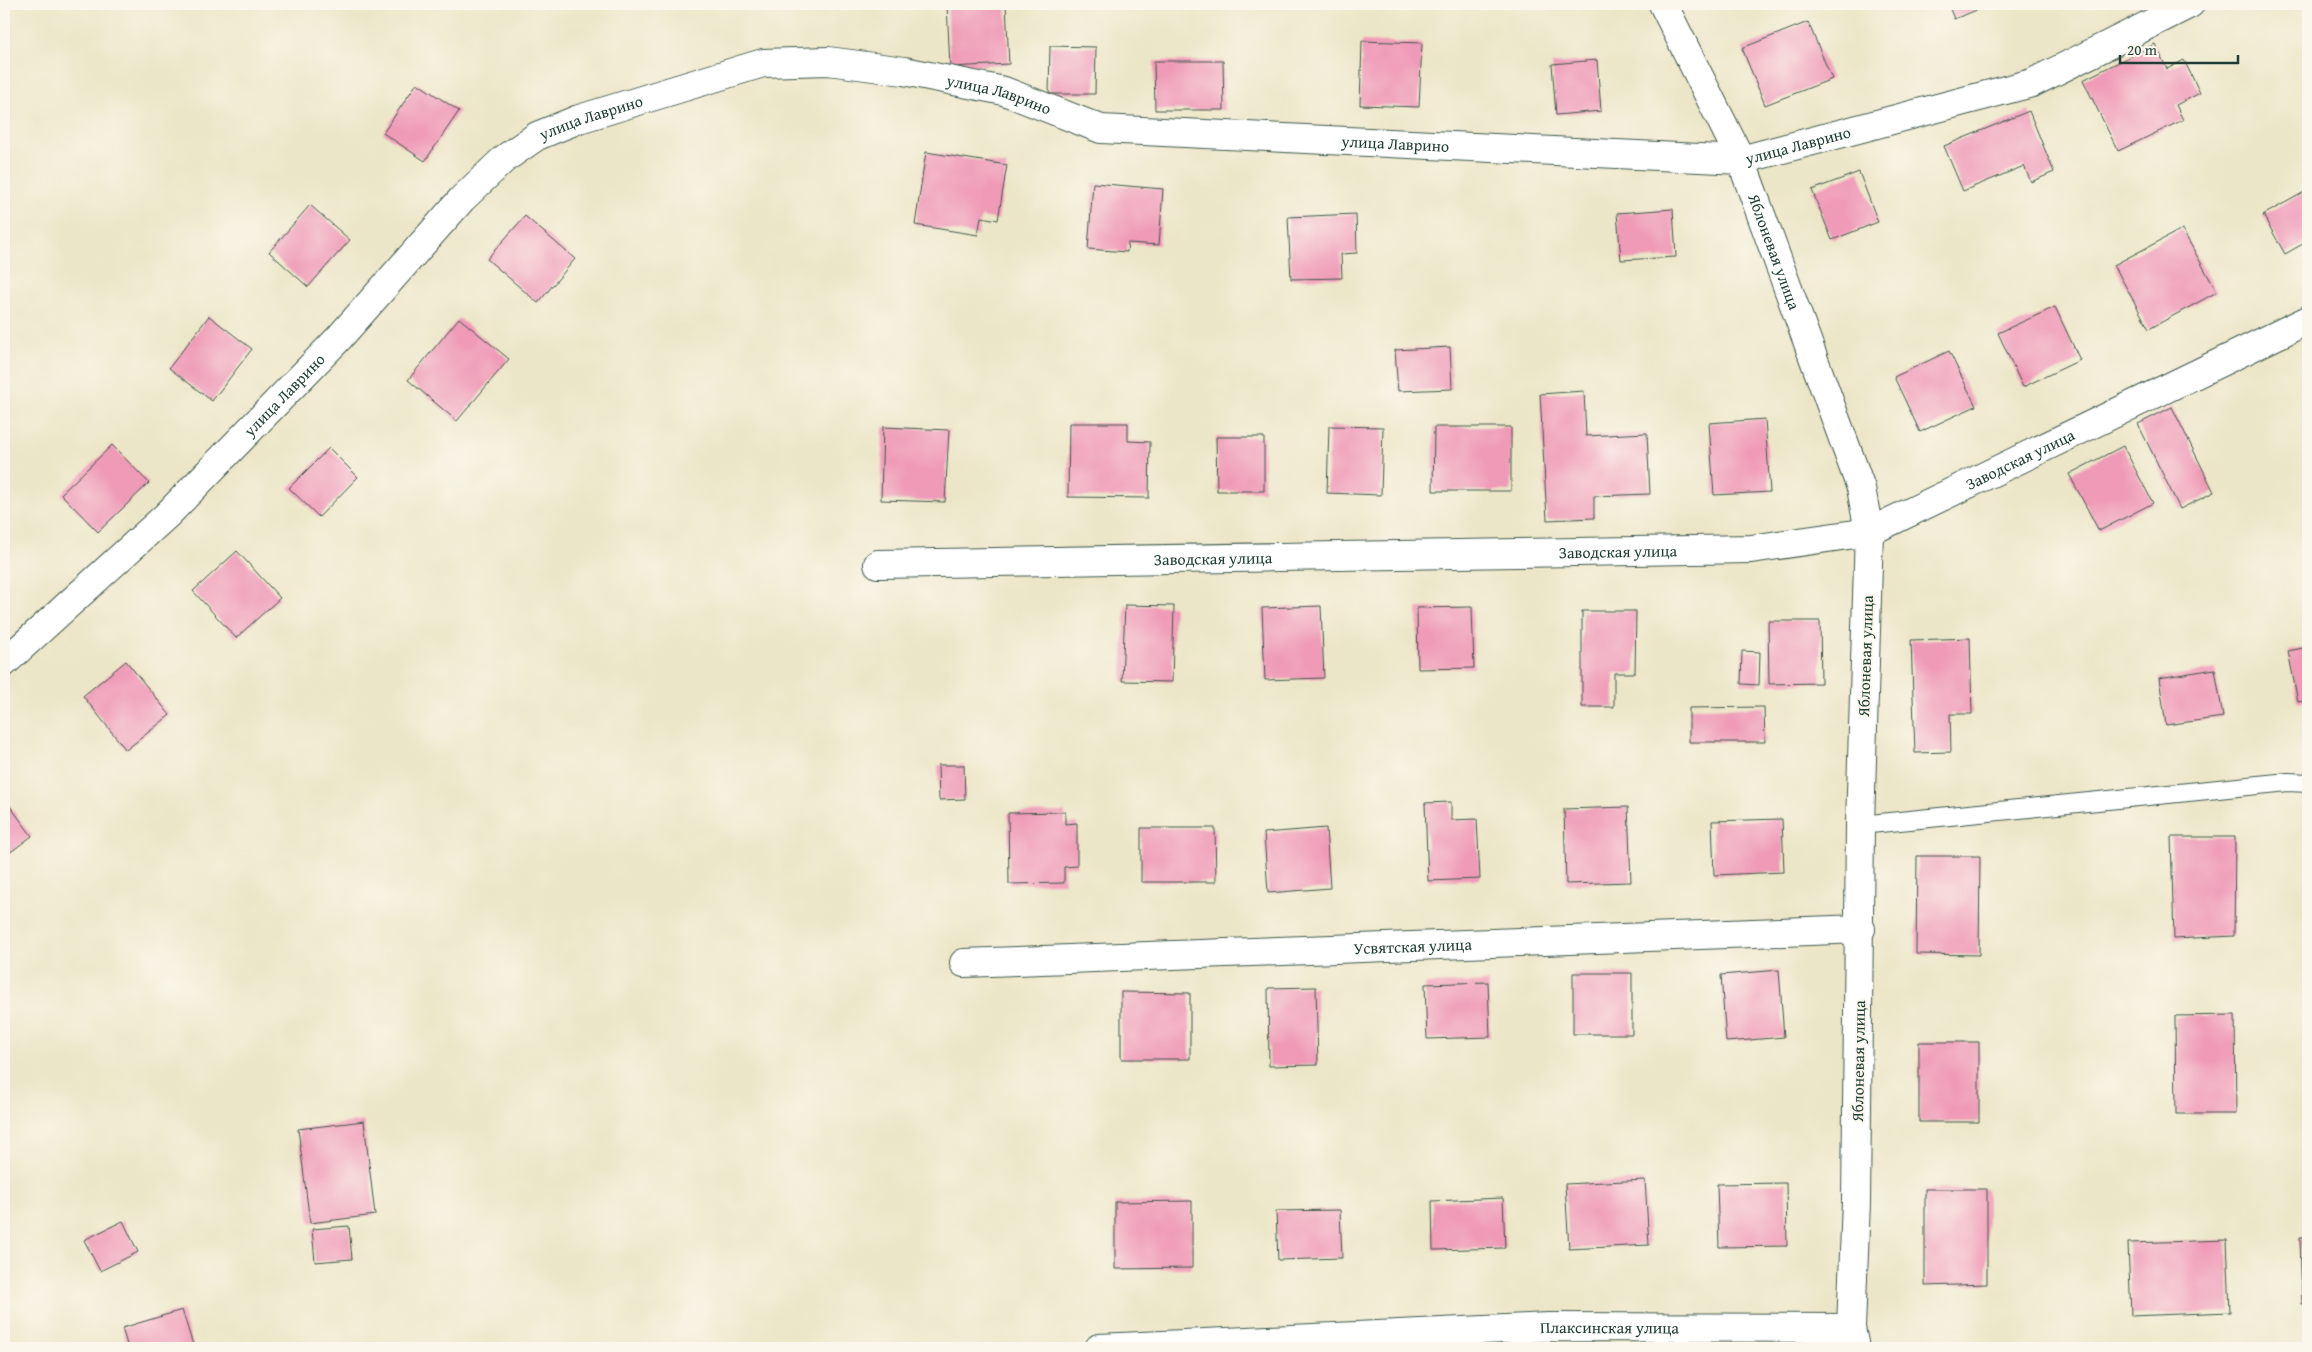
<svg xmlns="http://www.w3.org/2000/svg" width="2312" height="1352" viewBox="0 0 2312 1352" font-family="'Gentium Book Plus',serif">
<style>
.building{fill:#ef9ab7}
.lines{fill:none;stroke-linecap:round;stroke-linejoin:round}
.lane-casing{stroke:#3e564a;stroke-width:20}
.street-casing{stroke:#3e564a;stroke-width:30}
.lane{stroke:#fff;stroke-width:18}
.street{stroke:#fff;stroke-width:28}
.labels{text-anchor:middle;stroke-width:4;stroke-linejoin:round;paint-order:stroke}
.street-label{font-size:16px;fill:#1f3d34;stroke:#fbf7ec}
</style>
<rect width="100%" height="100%" fill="#fbf7ec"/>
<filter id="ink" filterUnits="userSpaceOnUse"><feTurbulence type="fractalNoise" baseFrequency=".02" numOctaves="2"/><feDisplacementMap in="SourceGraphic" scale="10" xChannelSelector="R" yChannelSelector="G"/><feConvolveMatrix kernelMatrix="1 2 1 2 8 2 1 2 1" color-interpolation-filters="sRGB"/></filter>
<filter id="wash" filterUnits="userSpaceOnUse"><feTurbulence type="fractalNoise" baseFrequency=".0096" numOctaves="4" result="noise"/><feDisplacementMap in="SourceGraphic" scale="20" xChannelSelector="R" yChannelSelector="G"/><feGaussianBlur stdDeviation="1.12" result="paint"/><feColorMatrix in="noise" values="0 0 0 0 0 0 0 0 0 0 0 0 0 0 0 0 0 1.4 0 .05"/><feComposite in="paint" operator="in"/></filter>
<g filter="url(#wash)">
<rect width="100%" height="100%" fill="#ece6c8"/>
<g id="blocks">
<path class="building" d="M947,4h59l3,60 -59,3z
M1948,4h44l-38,15z
M1808,22l24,57 -67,26 -23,-57z
M1362,41l60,2 -3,64 -59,-2z
M2155,44l12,25 17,-9 16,33 -24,12 7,15 -65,31 -35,-71z
M1050,46l46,1 -1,47h-46z
M1597,60l4,51 -45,4 -4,-51z
M1154,61h69l1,49h-69z
M417,83l42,28 -34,50 -42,-28z
M2029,111l25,61 -23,10 -7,-16 -61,25 -19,-45z
M926,152l81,13 -9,55 -17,-3 -3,18 -63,-10z
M1859,172l19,50 -46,18 -20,-50z
M1093,183l70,6 -4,56 -31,-2 -1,9 -39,-3z
M2308,190v51l-23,13 -22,-39z
M310,205l40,35 -42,47 -39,-35z
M1673,209l3,48 -55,3 -4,-47z
M1356,214l1,39 -16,1 1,24 -51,1 -3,-62z
M525,216l50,43 -37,44 -51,-44z
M2182,229l35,63 -68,37 -35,-64z
M2055,307l25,53 -57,27 -25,-54z
M209,316l43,33 -40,52 -43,-33z
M459,318l50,41 -52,62 -49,-41z
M1450,347l2,42 -54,2 -3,-41z
M1949,351l27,55 -56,26 -26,-55z
M1584,391l2,45 61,-3 3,61 -56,2v22l-47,2 -7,-126z
M2172,407l42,85 -34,17 -42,-85z
M1765,419l5,73 -56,3 -5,-72z
M1069,423h59v18l22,1 -1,56 -81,-1z
M1329,426l54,1 -2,68 -54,-2z
M883,427l66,3 -4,72 -64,-2z
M1434,427h77v64h-78z
M1216,437h48v54h-47z
M112,445l37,38 -51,49 -37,-38z
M2123,446l30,57 -54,28 -30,-57z
M329,448l29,29 -39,40 -30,-29z
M237,551l43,47 -44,40 -43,-47z
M1125,605l49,1 -2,76 -50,-1z
M1321,606l3,72 -59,2 -3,-72z
M1472,607l2,61 -56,1 -1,-61z
M1582,611h54l-1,62h-21v34h-32z
M1768,621h52l1,62 -52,1z
M1970,638l2,76h-22l1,38 -36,1 -4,-113z
M2308,647v53l-10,2 -10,-51z
M1742,651l18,1 -1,33 -18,-1z
M126,661l44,54 -44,35 -43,-54z
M2215,669l8,48 -57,8 -7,-47z
M1764,707l1,35h-76v-34z
M938,765h26l1,34 -26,1z
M4,798l28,38 -28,21z
M1451,802v18l26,-1 3,60 -52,2 -3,-78z
M1628,807l3,75 -65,2 -2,-75z
M1065,812v12l12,-1v43l-13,1v16l-55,1 -1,-71z
M1782,819l2,53 -70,3 -2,-54z
M1141,828h74l1,54h-75z
M1326,828l4,60 -62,5 -4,-60z
M2171,837h64l-1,99 -60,3z
M1917,856h63l-1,99 -63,-1z
M1779,970l5,67 -58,5 -5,-67z
M1573,973h59v61h-59z
M1488,982l2,55 -63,2 -2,-55z
M1316,987l2,78 -49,1 -1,-78z
M1121,992l69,1v66h-69z
M2235,1015l1,99h-60l-1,-98z
M1919,1042h60v80h-60z
M364,1121l11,94 -65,8 -12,-94z
M1645,1180l4,65 -80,4 -4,-65z
M1786,1183l1,63 -68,1 -2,-63z
M1925,1189h62v95l-62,2z
M1503,1198l2,50 -72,2 -1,-49z
M1192,1201v67l-77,1v-67z
M1340,1210l2,48 -64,2 -2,-49z
M123,1221l15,31 -38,19 -16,-31z
M349,1226l3,33 -37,3 -3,-33z
M2300,1238h8v65l-6,1z
M2227,1240l3,72 -99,4 -3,-73z
M182,1310l12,38h-66l-6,-20z"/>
</g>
</g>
<g filter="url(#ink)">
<use href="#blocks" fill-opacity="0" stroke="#3e564a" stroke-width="1"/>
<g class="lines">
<defs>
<path id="lane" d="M1860,825l428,-43 20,1"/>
<g id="street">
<path id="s1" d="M1663,4l78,156 120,328 8,44 -9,293 -4,377 -5,126 4,20"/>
<path id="s2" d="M878,564l873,-15 118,-17 439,-212"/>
<path id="s3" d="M4,663l163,-148 172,-177 123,-139 42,-40 33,-23 42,-17 184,-56 65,-2 76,10 100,20 97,38 640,31 291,-77 158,-79"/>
<path id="s4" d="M964,963l897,-34"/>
<path id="s5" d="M1099,1348l449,-21 303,1"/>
</g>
</defs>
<use href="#lane" class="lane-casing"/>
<use href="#street" class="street-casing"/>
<use href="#lane" class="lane"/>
<use href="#street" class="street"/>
</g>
</g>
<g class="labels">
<g class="street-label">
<text dy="6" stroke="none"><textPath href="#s3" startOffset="1228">улица Лаврино</textPath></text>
<text dy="6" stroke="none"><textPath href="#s3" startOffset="808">улица Лаврино</textPath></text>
<text dy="6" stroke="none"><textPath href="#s3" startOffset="1631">улица Лаврино</textPath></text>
<text dy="6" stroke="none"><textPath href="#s3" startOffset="2036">улица Лаврино</textPath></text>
<text dy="6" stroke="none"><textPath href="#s1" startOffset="272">Яблоневая улица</textPath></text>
<text dy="6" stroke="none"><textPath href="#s3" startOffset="388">улица Лаврино</textPath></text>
<text dy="6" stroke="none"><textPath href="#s2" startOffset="1160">Заводская улица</textPath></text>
<text dy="6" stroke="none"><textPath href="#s2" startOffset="740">Заводская улица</textPath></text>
<text dy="6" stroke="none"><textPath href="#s2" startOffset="335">Заводская улица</textPath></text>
<text transform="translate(1865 656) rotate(-88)" y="6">Яблоневая улица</text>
<text dy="6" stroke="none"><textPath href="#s4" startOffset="449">Усвятская улица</textPath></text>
<text transform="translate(1858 1061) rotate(-89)" y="6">Яблоневая улица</text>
<text dy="6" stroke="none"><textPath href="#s5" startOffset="511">Плаксинская улица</textPath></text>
</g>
</g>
<rect width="2312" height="1352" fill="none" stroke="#fbf7ec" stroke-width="20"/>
<path d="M2120 55v8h118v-8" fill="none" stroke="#1f3d34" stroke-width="2.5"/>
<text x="2127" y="55" font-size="15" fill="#1f3d34" stroke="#fbf7ec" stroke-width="4" paint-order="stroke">20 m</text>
</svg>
